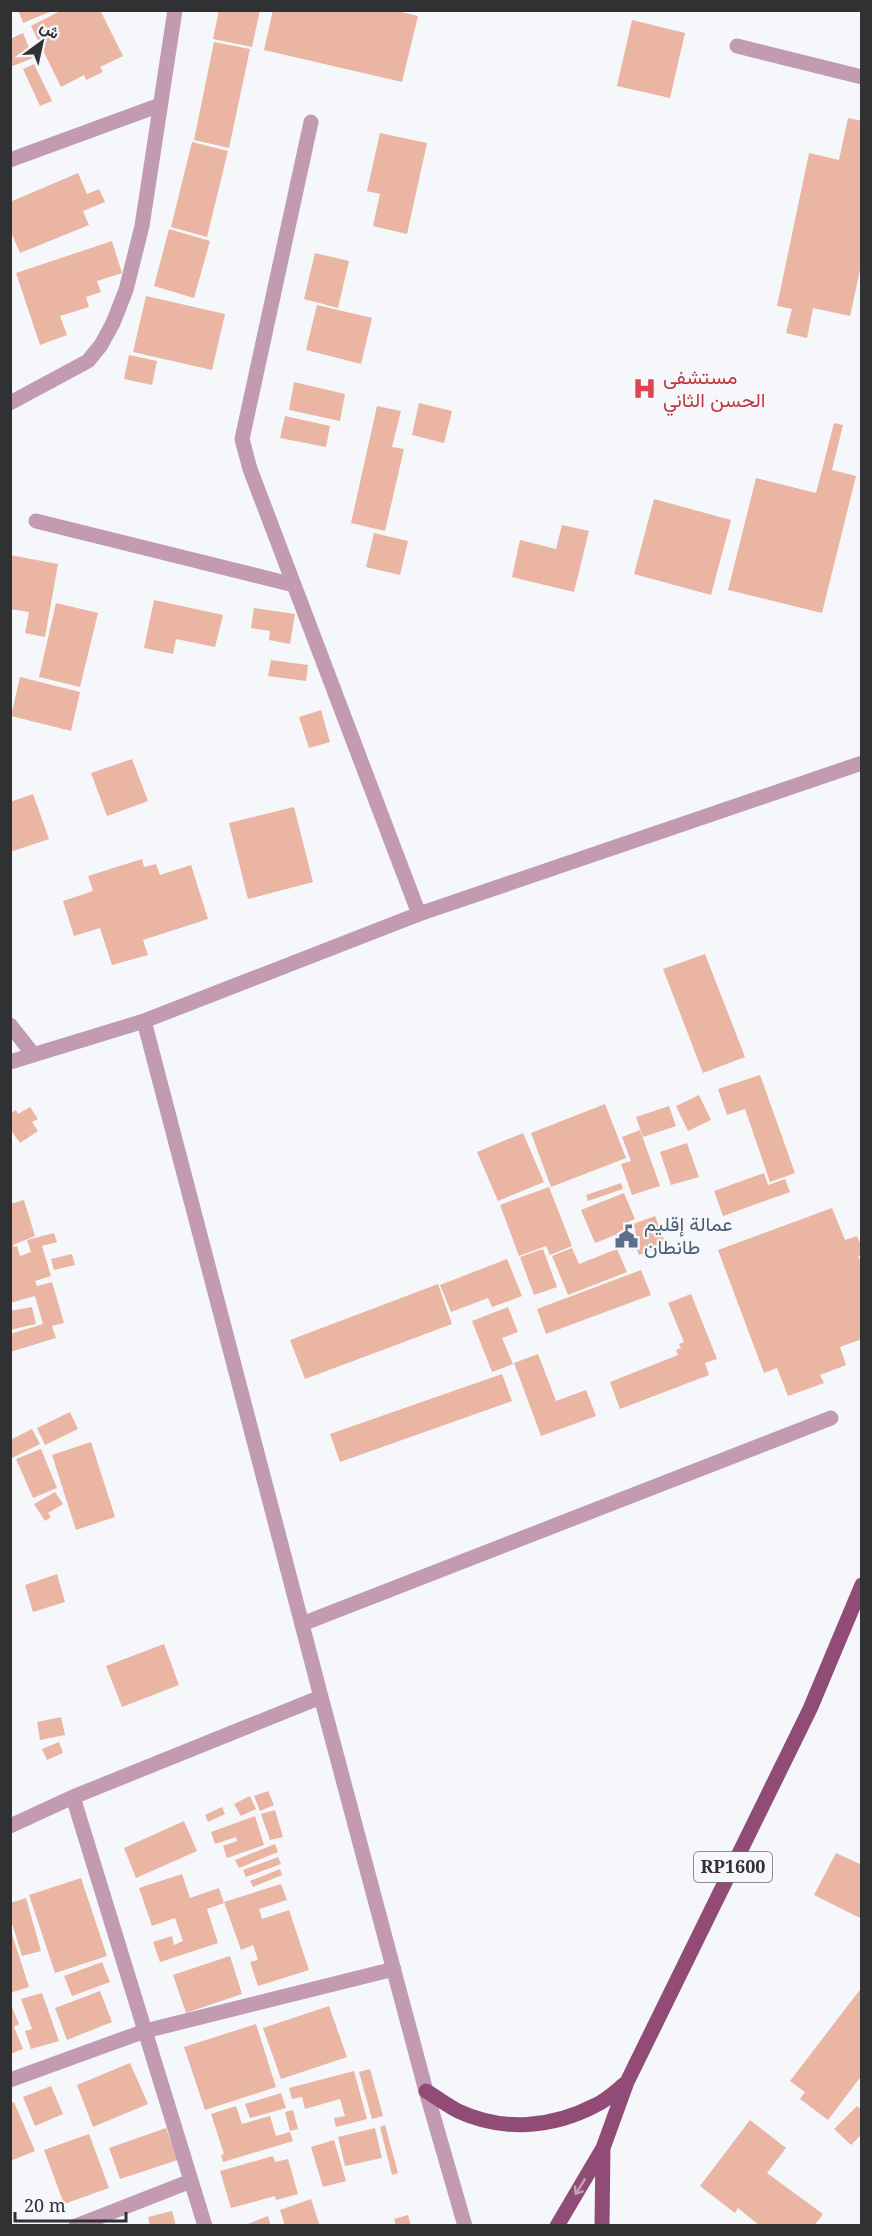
<svg xmlns="http://www.w3.org/2000/svg" width="872" height="2236" viewBox="0 0 872 2236" font-family="'Noto Serif',Vazirmatn,serif">
<style>
.building{fill:#ebb5a4}
.lines{fill:none;stroke-linecap:round;stroke-linejoin:round}
.lane{stroke:#c29ab1;stroke-width:15}
.street{stroke:#c29ab1;stroke-width:15}
.primary{stroke:#914b77;stroke-width:15}
.oneway{stroke:#c3a1b8}
.labels{text-anchor:middle;stroke-width:4.5;stroke-linejoin:round;paint-order:stroke}
.shield{fill:#f5f7fa;stroke:#6b6c6e;stroke-width:1.5}
.shield-label{font-size:18px;font-weight:bold;fill:#303132}
.health-label{font-size:20px;fill:#be3a42;stroke:#f5f7fa;text-anchor:start}
.service-label{font-size:20px;fill:#4e5e75;stroke:#f5f7fa;text-anchor:start}
</style>
<rect width="100%" height="100%" fill="#f5f7fa"/>
<path class="building" d="M18,10h34v1l-29,12z
M62,10h38l23,46 -23,11 3,5 -17,8 -2,-5 -23,12 -30,-61z
M219,10h41l-8,37 -39,-8z
M273,10h120l25,6 -16,66 -138,-32z
M632,20l53,13 -15,65 -53,-12z
M23,33l10,25 -23,9v-28z
M214,42l36,7 -21,99 -35,-8z
M34,64l18,37 -12,5 -17,-37z
M848,118l14,3v140l-12,55 -37,-8 -6,30 -21,-5 6,-24 -15,-3 32,-153 30,7z
M380,133l47,10 -20,91 -34,-8 7,-32 -13,-3z
M192,142l36,9 -21,86 -36,-10z
M78,173l9,21 12,-5 6,13 -22,9 6,14 -69,28 -10,-23v-28z
M169,229l41,12 -16,57 -40,-12z
M112,241l10,32 -25,8 4,11 -15,5 3,10 -29,9 7,19 -27,10 -24,-72z
M315,253l34,8 -11,47 -34,-9z
M146,296l79,18 -13,56 -79,-18z
M317,305l55,13 -11,46 -55,-14z
M129,355l28,6 -5,24 -28,-6z
M294,382l51,12 -5,27 -51,-11z
M419,403l33,8 -8,32 -32,-8z
M377,406l24,5 -9,36 12,2 -19,82 -34,-8z
M285,416l45,10 -4,21 -46,-9z
M834,423l9,2 -11,45 24,6 -34,137 -94,-23 28,-112 60,15z
M654,499l77,21 -20,75 -77,-21z
M562,525l27,6 -15,61 -62,-15 8,-37 36,9z
M374,533l34,8 -8,34 -34,-8z
M10,555l48,9 -13,73 -20,-4 4,-21 -19,-3z
M154,600l69,15 -8,32 -39,-8 -3,15 -29,-6z
M56,603l42,10 -18,74 -41,-10z
M254,608l41,6 -5,30 -21,-4 1,-9 -19,-3z
M271,660l37,5 -2,16 -38,-5z
M20,677l60,15 -9,39 -60,-15z
M321,710l9,32 -21,6 -10,-31z
M132,759l16,42 -41,15 -16,-43z
M33,794l16,45 -39,13v-50z
M294,807l19,75 -65,17 -19,-76z
M142,859l2,8 12,-3 4,11 31,-10 17,54 -65,21 5,15 -36,10 -12,-37 -26,8 -11,-35 30,-10 -5,-15z
M705,954l40,103 -42,16 -40,-104z
M760,1075l35,98 -25,9 -25,-73 -18,6 -9,-26z
M699,1095l12,25 -23,11 -12,-25z
M605,1104l21,54 -75,29 -20,-54z
M669,1106l7,20 -33,11 -7,-20z
M30,1107l8,12 -6,3 6,9 -18,12 -10,-14v-15l6,-4 2,4z
M640,1130l20,56 -28,9 -11,-31 10,-3 -9,-24z
M523,1133l21,49 -46,19 -21,-49z
M687,1143l12,34 -28,8 -11,-33z
M764,1173l4,12 17,-6 5,13 -67,24 -9,-25z
M621,1183l2,6 -35,12 -2,-6z
M549,1187l23,59 -22,9 -4,-9 -27,10 -19,-51z
M624,1193l11,26 -7,3 2,7 -35,14 -14,-33z
M24,1200l11,36 -22,9v2l4,-1 3,10 11,-4 -4,-12 27,-7 3,9 -15,4 9,30 -16,5 2,5 15,-4 12,41 -12,3 4,12 -46,14v-18l33,-10 -8,-28 -25,7v-99z
M832,1208l13,32 12,-4 5,12v7l-4,1 4,9v74l-22,8 6,18 -26,10 4,8 -36,13 -11,-28 -13,5 -46,-123z
M655,1216l11,29 -27,10 -9,-22 6,-2 -3,-7z
M572,1248l7,16 38,-15 10,23 -59,23 -16,-39z
M543,1249l14,38 -23,8 -14,-38z
M72,1254l3,11 -21,5 -3,-11z
M507,1259l15,37 -30,11 -4,-9 -37,14 -11,-27z
M641,1270l10,25 -105,39 -9,-25z
M438,1284l14,40 -147,55 -15,-39z
M691,1294l26,65 -12,4 4,12 -89,34 -10,-27 68,-27 -2,-5 5,-2 -2,-4 5,-2 -16,-39z
M32,1307l4,17 -26,6v-19z
M508,1307l10,25 -16,6 11,26 -21,8 -20,-51z
M538,1354l18,47 30,-11 10,26 -55,20 -27,-73z
M502,1374l10,27 -172,61 -10,-28z
M70,1412l8,17 -33,16 -8,-17z
M32,1429l8,15 -30,15v-19z
M91,1442l24,75 -39,13 -24,-75z
M41,1449l16,39 -24,10 -17,-39z
M55,1492l8,12 -15,9 3,4 -6,4 -11,-17z
M57,1574l8,28 -32,10 -8,-27z
M164,1644l15,41 -57,22 -16,-41z
M61,1717l4,18 -25,5 -3,-18z
M59,1742l4,11 -16,7 -5,-11z
M268,1791l6,14 -14,6 -6,-15z
M250,1796l6,13 -15,7 -7,-12z
M222,1807l3,7 -17,8 -3,-7z
M275,1810l8,27 -13,3 -9,-26z
M255,1816l9,29 -37,13 -4,-12 14,-5 -1,-4 -21,7 -4,-12z
M184,1821l13,30 -61,27 -12,-30z
M275,1844l3,8 -39,16 -4,-8z
M836,1853l26,12v54l-48,-24z
M278,1857l3,7 -35,13 -3,-7z
M280,1869l2,6 -29,12 -3,-6z
M182,1874l8,24 29,-10 5,15 -17,6 11,34 -58,19 -7,-20 19,-6 2,9 9,-4 -8,-23 -23,8 -13,-38z
M81,1878l26,78 -52,17 -26,-78z
M281,1884l6,16 -28,9 3,10 27,-9 20,60 -51,16 -8,-24 8,-2 -5,-15 -12,5 -17,-48z
M26,1898l15,53 -19,5 -12,-39v-14z
M10,1928l19,59 -19,6z
M230,1956l12,38 -56,19 -13,-38z
M102,1962l8,20 -38,14 -8,-20z
M862,1987v88l-34,45 -28,-21 5,-7 -15,-11z
M100,1991l12,31 -45,18 -12,-32z
M42,1993l17,48 -28,8 -6,-18 7,-2 -11,-30z
M11,2005l8,19 -5,3 9,22 -13,5z
M329,2006l18,51 -66,22 -18,-51z
M256,2024l20,63 -71,23 -21,-63z
M130,2063l18,41 -55,23 -16,-42z
M370,2069l13,47 -11,3 -13,-47z
M354,2071l13,48 -31,8 -2,-9 11,-2 -5,-17 -35,10 -3,-12 -10,2 -3,-11z
M51,2086l12,28 -28,12 -12,-29z
M281,2093l5,15 -36,10 -5,-14z
M14,2102l21,49 -25,10v-57z
M236,2106l6,18 28,-8 6,20 14,-4 3,9 -70,21 -2,-7 3,-1 -13,-40z
M857,2106l5,4v24l-11,11 -17,-16z
M293,2110l5,19 -8,2 -5,-19z
M750,2120l36,28 -19,25 56,41 -9,12h-54l-22,-18 -3,5 -35,-27z
M385,2125l13,48 -6,2 -12,-48z
M166,2128l12,32 -58,19 -11,-31z
M375,2128l7,30 -37,8 -7,-29z
M89,2134l20,54 -45,16 -20,-54z
M334,2140l12,41 -23,6 -12,-40z
M273,2156l2,6 13,-3 10,35 -22,6 -1,-4 -44,12 -11,-37z
M311,2199l9,27h-35l-5,-16z
M172,2211l4,15h-26l-2,-9z
M408,2215l3,11h-15l-2,-7z
M268,2216l3,10h-26v-1z"/>
<g class="lines">
<path class="lane" d="M737,46l125,31
M302,1624l529,-206"/>
<path class="street" d="M311,122l-69,317 8,30 169,445
M10,160l150,-55
M10,403l78,-42 13,-16 12,-22 13,-33 16,-64 33,-216
M36,521l258,64
M144,1021l177,676 105,394 39,135
M10,1025l23,29
M10,1062l134,-41 275,-107 443,-151
M73,1797l132,429
M10,1826l63,-29 248,-100
M10,2080l135,-49 249,-62
M76,2226l115,-45"/>
<path class="primary" d="M426,2091c10,6 21,14 32,20 45,21 94,17 138,-6 11,-5 21,-15 30,-22
M557,2226l46,-78 24,-66 183,-373 52,-124
M602,2226l1,-78"/>
</g>
<defs><path id="oneway-shaft" d="M-6 0H5M1.5-3L5.5 0L1.5 3" fill="none" stroke-width="1.6" stroke-linecap="round" stroke-linejoin="round" transform="scale(1.5)"/></defs>
<use class="oneway" href="#oneway-shaft" transform="translate(580 2187) rotate(122)"/>
<defs>
<symbol id="hospital-bare" viewBox="-9 -9 18 18"><path d="M-5-5h3v3.5h4V-5h3V5h-3V1.5h-4V5h-3Z" fill="#e0444e" stroke="#f5f7fa" stroke-width="2.5" paint-order="stroke"/></symbol>
<symbol id="civic-bare" viewBox="-9 -9 18 18"><path d="M-.6-6.5H3V-4.5H.6V-3L4-1V1h2V6H-6V1h2V-1L-.6-3ZM-1.2 2.5V6h2.4V2.5Z" fill="#5c6f8a" stroke="#f5f7fa" stroke-width="2.5" paint-order="stroke"/></symbol>
</defs>
<g fill-rule="evenodd">
<use href="#hospital-bare" x="628" y="372" width="33" height="33"/>
<use href="#civic-bare" x="610" y="1220" width="33" height="33"/>
</g>
<g class="labels">
<rect class="shield" x="694" y="1852" width="78" height="30" rx="4.5"/>
<g class="shield-label">
<text x="733" y="1873">RP1600</text>
</g>
<g class="health-label">
<text x="663" y="384">مستشفى<tspan x="663" dy="23">الحسن الثاني</tspan></text>
</g>
<g class="service-label">
<text x="644" y="1231">عمالة إقليم<tspan x="644" dy="23">طانطان</tspan></text>
</g>
</g>
<rect width="872" height="2236" fill="none" stroke="#303132" stroke-width="24"/>
<g transform="translate(42 42) rotate(33)" stroke="#f5f7fa" stroke-width="4.5" paint-order="stroke">
<path d="M0-4.5L10 22L0 15L-10 22Z" fill="#303132"/>
<text y="-9" font-size="16" font-weight="bold" text-anchor="middle" fill="#303132">ش</text>
</g>
<path d="M15 2212v9h111v-9" fill="none" stroke="#303132" stroke-width="3"/>
<text x="24" y="2212" font-size="18" fill="#303132" stroke="#f5f7fa" stroke-width="4.5" paint-order="stroke">20 m</text>
</svg>
